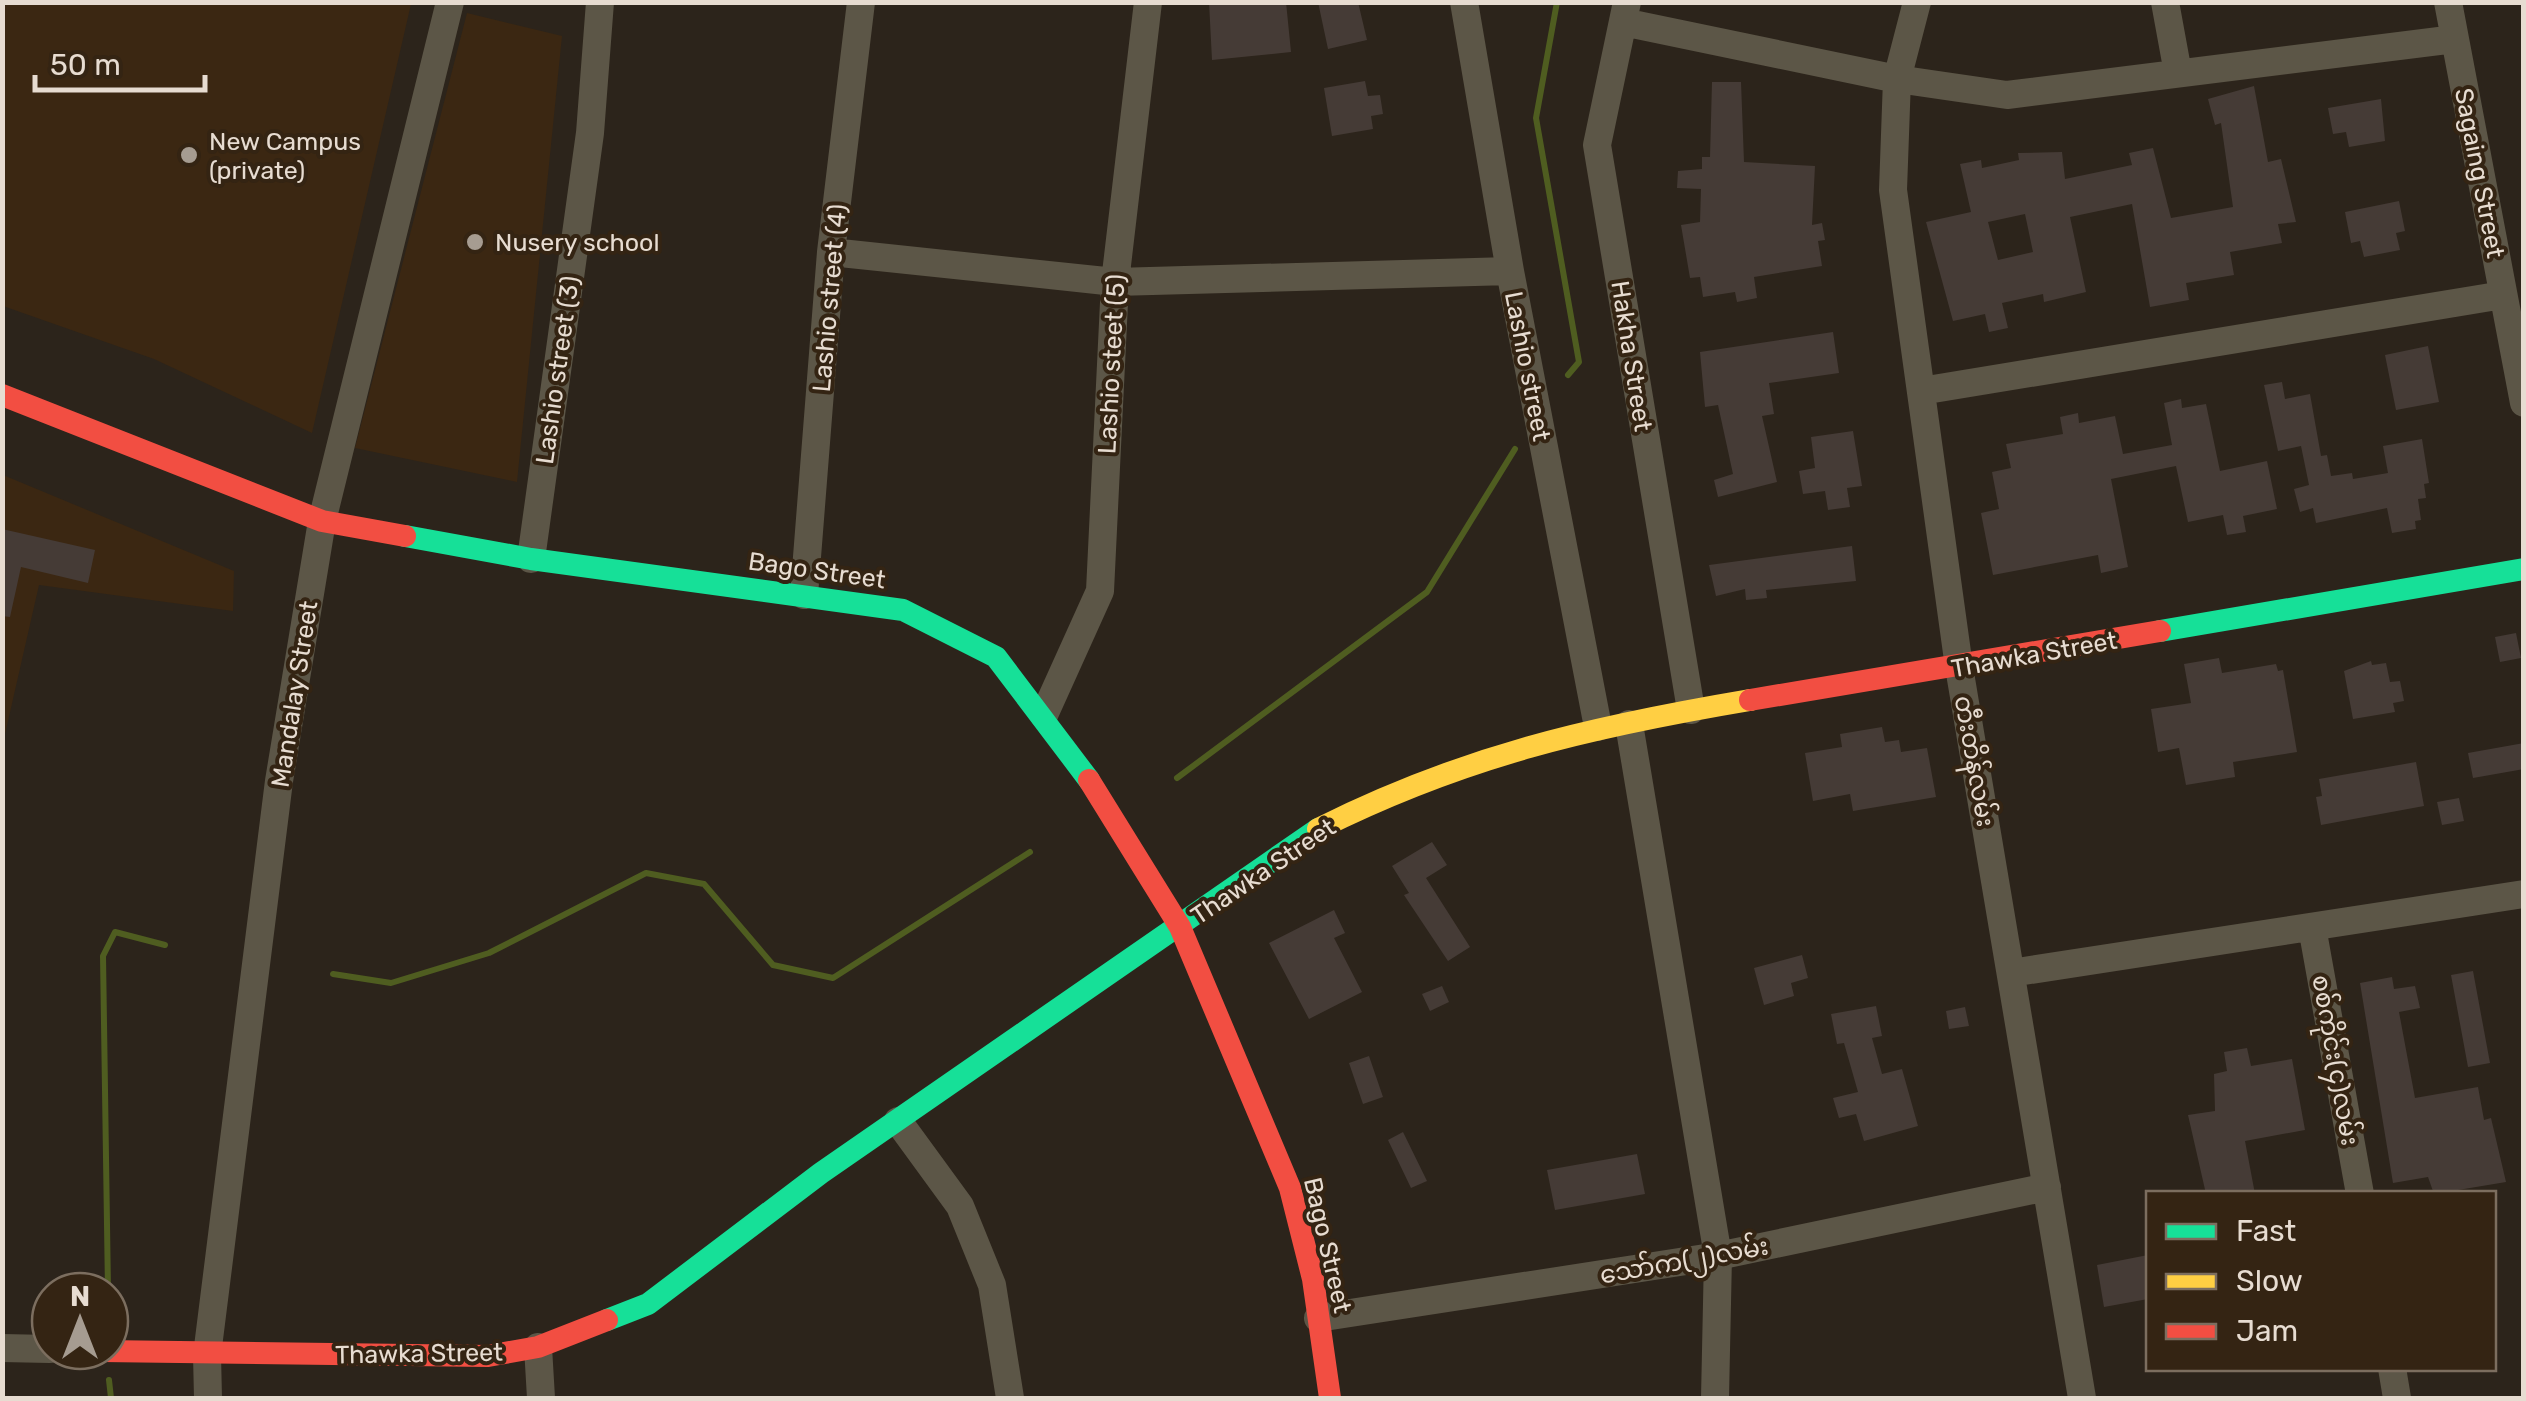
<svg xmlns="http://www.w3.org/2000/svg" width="2526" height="1401" viewBox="0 0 2526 1401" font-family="Rubik,'Noto Sans Myanmar',sans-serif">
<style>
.built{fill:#3b2712}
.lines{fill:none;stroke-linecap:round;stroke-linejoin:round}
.stream{stroke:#4f5d20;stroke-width:6}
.building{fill:#453b36;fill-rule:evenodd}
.street{stroke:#5c5647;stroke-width:28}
.fast{stroke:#16e098;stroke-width:22}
.slow{stroke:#ffcf43;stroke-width:22}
.jam{stroke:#f24e42;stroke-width:22}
.poi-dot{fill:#a69c91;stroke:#342413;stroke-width:4}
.labels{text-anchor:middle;stroke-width:8;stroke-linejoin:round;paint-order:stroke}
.poi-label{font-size:25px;fill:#e7dcd1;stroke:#342413;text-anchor:start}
.street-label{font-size:25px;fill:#e7dcd1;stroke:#342413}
</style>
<rect width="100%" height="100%" fill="#2c241b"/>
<path class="built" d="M3,2l408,2 -99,429 -158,-74 -151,-53z
M467,13l95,23 -45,446 -162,-34z
M3,475l231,96 -1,40 -194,-26 -36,158z"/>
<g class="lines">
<path class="stream" d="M1557,2l-21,116 43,244 -11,13
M1177,778l250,-186 88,-143
M333,974l58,9 98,-30 157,-80 58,11 69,81 60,13 197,-126
M108,1291l-5,-335 12,-24 50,13
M109,1380l2,18"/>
</g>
<path class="building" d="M1209,2h77l5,50 -79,8z
M1318,2h40l9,38 -39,9z
M1365,81l3,15 12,-1 3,19 -12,2 2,13 -41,7 -8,-48z
M1712,82h29l3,80 71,4 -3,59 10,-2 3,17 -7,1 4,25 -68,11 3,21 -20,4 -2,-10 -32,5 -3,-20 -10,1 -9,-53 19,-3 1,-33 -24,-1 1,-17 24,-2v-12h8z
M2254,86l14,76 13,-3 15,63 -18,2 4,19 -52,9 4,23 -48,8 3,17 -39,7 -18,-103 -62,13 16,75 -42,10 -1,-8 -41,9 6,25 -19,4 -4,-18 -32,7 -27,-99 45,-10 -11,-48 21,-4 1,8 37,-8 -1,-7 44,-1 3,27 67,-14 -3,-12 24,-5 18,70 62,-11 -12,-84 -6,2 -7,-26zM2025,214l8,38 -35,8 -10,-38z
M2381,99l4,42 -36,6 -3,-15 -13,2 -5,-26z
M2399,201l6,30 -9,2 4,17 -36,7 -4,-16 -9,2 -6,-31z
M1833,332l6,41 -70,10 5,31 -12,2 15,66 -59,15 -4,-17 19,-6 -15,-69 -13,2 -5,-55z
M2428,346l11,56 -43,8 -11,-55z
M2282,382l3,17 25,-5 11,62 6,-1 4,21 21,-3 1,6 35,-6 -5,-27 39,-7 7,44 -5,1 2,14 -8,1 3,21 -6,1 1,8 -24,4 -5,-25 -71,15 -3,-15 -13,4 -6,-23 15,-4 -8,-39 -23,5 -14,-66z
M2181,399l1,9 24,-4 14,67 47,-10 10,48 -34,7 3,16 -19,3 -4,-20 -35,7 -12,-56 -65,13 17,88 -27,6 -3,-18 -105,20 -12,-62 18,-4 -7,-37 19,-4 -5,-24 57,-10 -3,-17 18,-4 1,10 36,-7 8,38 49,-9 -8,-42z
M1853,431l9,55 -15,2 3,19 -22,3 -3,-19 -22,3 -4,-23 16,-3 -4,-31z
M2,529l93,21 -7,33 -67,-16 -11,50 -8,-1z
M1852,546l4,35 -90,9 1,8 -21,2 -1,-11 -29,7 -7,-31z
M2516,633l5,25 -21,4 -5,-25z
M2219,658l3,15 54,-9 2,7 5,-1 14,82 -64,10 2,15 -49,8 -7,-37 -21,4 -7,-43 40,-6 -7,-39z
M2371,661l1,4 14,-2 4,19 10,-1 4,20 -11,2 2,9 -42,7 -9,-48z
M1882,727l3,15 14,-2 2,12 26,-4 9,49 -83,14 -3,-17 -37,7 -8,-48 37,-6 -2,-13z
M2524,743v26l-51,9 -5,-25z
M2416,762l8,44 -103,19 -5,-28 6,-1 -3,-17z
M2459,798l5,23 -22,4 -5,-23z
M1432,842l15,23 -21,13 44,69 -22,14 -44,-66 5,-2 -17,-27z
M1334,910l11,23 -11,5 28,54 -53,27 -40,-76z
M1802,955l6,23 -17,5 3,13 -30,9 -10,-37z
M2473,971l17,92 -22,4 -17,-92z
M2392,977l2,12 21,-3 5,22 -21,4 16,86 63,-11 6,33 7,-2 15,64 -72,12 -6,-17 -35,6 -33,-200z
M1442,986l7,16 -19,9 -8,-17z
M1876,1006l6,30 -10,2 10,36 20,-5 16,57 -54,15 -8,-27 -17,4 -6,-20 25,-6 -14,-49 -7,1 -6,-30z
M1965,1007l4,19 -20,3 -3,-18z
M2247,1048l4,18 41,-7 13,71 -60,11 10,53h-49l-18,-79 27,-4 -1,-37 13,-3 -3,-19z
M1369,1056l14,41 -20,7 -14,-41z
M1403,1132l24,49 -16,7 -23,-48z
M1637,1154l8,40 -90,16 -8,-40z
M2148,1255v44l-44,8 -7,-42z"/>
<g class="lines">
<path class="street" d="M1464,2l46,269 88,456
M1627,2l-30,143 94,565
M1917,2l-20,77 -4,111 66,477 123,731
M2165,2l13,71
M2448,2l76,401
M1623,22l274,57 110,16 448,-56
M831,252l284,30 395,-11
M1921,391l582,-96
M531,559l59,-426 10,-131
M804,595l27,-343 30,-250
M1044,715l56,-124 15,-309 33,-280
M1629,724l89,532 -3,142
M2312,927l48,267
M2011,973l513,-79
M898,1121l62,85 32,79 18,113
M1318,1318l400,-62 329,-69
M538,1347l3,51
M2,1348l48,1
M2392,1368l5,30
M208,1398l-1,-43 72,-574 43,-260 128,-519"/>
<path class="fast" d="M405,536l126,23 372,51 93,47 93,123
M2160,631l364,-62
M607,1320l41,-16 173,-131 497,-344"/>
<path class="slow" d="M1318,829c146,-73 272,-102 432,-129"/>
<path class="jam" d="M2,395l320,126 83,15
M1750,700l410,-69
M1089,780l91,147 110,261 23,91 17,119
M102,1351l386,5 50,-9 69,-27"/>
</g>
<g class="poi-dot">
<circle cx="189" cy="155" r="10"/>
<circle cx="475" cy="242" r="10"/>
</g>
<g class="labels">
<g class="poi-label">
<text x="209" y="150">New Campus<tspan x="209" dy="29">(private)</tspan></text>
<text x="495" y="251">Nusery school</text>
</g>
<g class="street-label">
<text transform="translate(2480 173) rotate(79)" y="9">Sagaing Street</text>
<text transform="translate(829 298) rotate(-85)" y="9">Lashio street (4)</text>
<text transform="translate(1632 356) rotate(81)" y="9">Hakha Street</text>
<text transform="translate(1111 364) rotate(-87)" y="9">Lashio steet (5)</text>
<text transform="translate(1528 366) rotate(79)" y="9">Lashio street</text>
<text transform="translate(557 370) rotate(-82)" y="9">Lashio street (3)</text>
<text transform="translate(817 570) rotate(8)" y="9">Bago Street</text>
<text transform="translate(2034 654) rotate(-10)" y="9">Thawka Street</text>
<text transform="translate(294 694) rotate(-81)" y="9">Mandalay Street</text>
<text transform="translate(1975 761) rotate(80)" y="9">တီးတိန်လမ်း</text>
<text transform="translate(1263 871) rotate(-34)" y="9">Thawka Street</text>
<text transform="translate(2336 1060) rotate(80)" y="9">စစ်ကိုင်း(၄)လမ်း</text>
<text transform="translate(1328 1245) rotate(77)" y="9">Bago Street</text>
<text transform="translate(1684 1260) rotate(-10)" y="9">သော်က(၂)လမ်း</text>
<text transform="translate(419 1353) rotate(-1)" y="9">Thawka Street</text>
</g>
</g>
<rect width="2526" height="1401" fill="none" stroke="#e7dcd1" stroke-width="10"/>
<rect x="2146" y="1191" width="350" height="180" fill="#342413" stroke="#7c6e5f" stroke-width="2.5"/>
<rect x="2166" y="1224" width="50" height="15" fill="#16e098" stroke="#7c6e5f" stroke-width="2.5"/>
<text x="2236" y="1241" font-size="30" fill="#e7dcd1">Fast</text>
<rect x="2166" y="1274" width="50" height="15" fill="#ffcf43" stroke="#7c6e5f" stroke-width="2.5"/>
<text x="2236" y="1291" font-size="30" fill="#e7dcd1">Slow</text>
<rect x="2166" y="1324" width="50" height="15" fill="#f24e42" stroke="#7c6e5f" stroke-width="2.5"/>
<text x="2236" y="1341" font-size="30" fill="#e7dcd1">Jam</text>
<g transform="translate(80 1321)"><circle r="48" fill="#342413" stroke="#7c6e5f" stroke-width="2.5"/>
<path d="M0-8L18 38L0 25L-18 38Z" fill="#a69c91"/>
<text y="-15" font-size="28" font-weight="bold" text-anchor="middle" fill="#e7dcd1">N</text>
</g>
<path d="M35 75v15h170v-15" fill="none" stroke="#e7dcd1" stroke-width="5"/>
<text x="50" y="75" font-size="30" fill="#e7dcd1" stroke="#342413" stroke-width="8" paint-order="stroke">50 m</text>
</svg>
